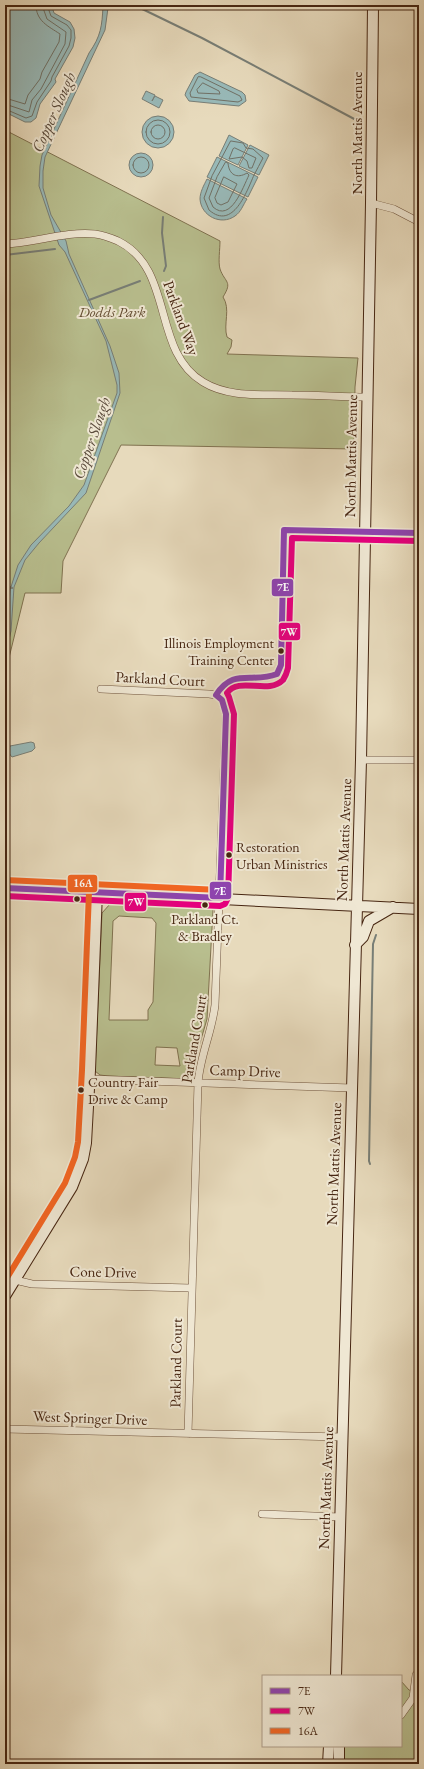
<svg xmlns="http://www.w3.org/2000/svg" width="424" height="1769" viewBox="0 0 424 1769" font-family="'EB Garamond',serif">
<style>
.green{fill:#b8be8e;stroke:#807250;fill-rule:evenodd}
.water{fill:#98b9b8;stroke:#787e76}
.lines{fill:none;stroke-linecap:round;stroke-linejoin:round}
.shore{stroke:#707065;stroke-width:1}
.stream{stroke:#787e76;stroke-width:2}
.street-casing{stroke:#6f533c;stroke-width:8}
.secondary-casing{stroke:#472612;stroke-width:12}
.street{stroke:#efe7d3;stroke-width:7}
.secondary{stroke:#efe7d3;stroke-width:10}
.bus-1-casing{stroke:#efe7d3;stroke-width:9}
.bus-2-casing{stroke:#efe7d3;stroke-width:9}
.bus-3-casing{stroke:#efe7d3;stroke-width:9}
.bus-1{stroke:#8e44ad;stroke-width:6}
.bus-2{stroke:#e5007d;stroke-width:6}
.bus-3{stroke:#f26522;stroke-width:6}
.bus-dot{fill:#472612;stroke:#efe7d3;stroke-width:1.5}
.labels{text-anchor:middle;stroke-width:4;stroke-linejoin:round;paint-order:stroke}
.bus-label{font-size:14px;fill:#472612;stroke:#efe7d3;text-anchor:start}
.street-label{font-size:15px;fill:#472612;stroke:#efe7d3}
.park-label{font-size:15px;font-style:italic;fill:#634c31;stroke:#efe7d3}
.water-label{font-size:16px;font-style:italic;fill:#5b4b3c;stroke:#efe7d3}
.line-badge{stroke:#efe7d3;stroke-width:1.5}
.badge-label{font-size:11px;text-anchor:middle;font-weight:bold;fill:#fff}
</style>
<rect width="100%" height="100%" fill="#e7dabc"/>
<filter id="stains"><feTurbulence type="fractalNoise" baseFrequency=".005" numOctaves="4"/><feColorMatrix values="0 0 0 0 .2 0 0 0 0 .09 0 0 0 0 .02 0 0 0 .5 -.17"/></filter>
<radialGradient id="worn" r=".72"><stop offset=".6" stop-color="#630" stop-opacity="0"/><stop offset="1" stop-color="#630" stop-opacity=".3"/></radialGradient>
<path class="green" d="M5,130l215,111c0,8 -2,21 0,28 5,14 13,12 3,28 8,12 0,27 4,40l5,3 -1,7 -4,7 131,4 -3,29 -1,62 -233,-4 -58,116 -2,32h-36l-20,81z
M117,901l90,4 6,5 -6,109 -17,58 -4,2 -78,-3 -8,-1 -5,-4 7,-158 8,-9zM119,916l33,2 4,5 -3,79 -5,8v10h-39l4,-99zM156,1047l21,1 3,18 -25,-1z
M401,1681l8,9 10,3v71h-76v-18h58z"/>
<path class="water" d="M5,5h42l5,2 2,6 16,9 4,7 1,9 -2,9 -18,32 1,3 -16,22 -4,14 -5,4h-6l-20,-10z
M103,6l5,2 -3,22 -60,127 -2,14v17l8,27 15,26 3,13 41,92 9,27 1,20 -34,100 -47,50 -14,17 -11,27 -3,44 -6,26 5,-67 8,-25 13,-20 38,-39 15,-21 33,-92v-8l-11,-44 -41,-89 -6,-7 -20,-59 1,-20 2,-11 47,-102c12,-17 13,-27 14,-47z
M200,72l42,20 3,3 1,6 -7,5 -50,-5 -4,-6 1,-3 9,-17z
M146,91l9,4 -3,6 3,-5 8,4 -4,8 -17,-9z
M142 132a16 16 0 1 1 32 0a16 16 0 1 1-32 0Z
M229,135l19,10 -10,20 -19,-9z
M250,145l19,10 -10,20 -20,-9z
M129 165a12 12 0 1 1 24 0a12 12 0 1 1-24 0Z
M217,157l41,20 -10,20 -41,-20z
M207,179l40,20c-4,6 -6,13 -12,17 -14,10 -34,0 -35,-17 0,-7 4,-14 7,-20z
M31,742l3,1 1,5 -3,3 -20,6 -4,-5 2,-6z"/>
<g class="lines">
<path class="shore" d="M201,77l39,19 2,4 -4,2 -47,-5 -1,-4 8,-16z
M203,83l16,8 1,3 -22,-1 -1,-3z
M5,98l20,6 3,-9 12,-16 2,-7 17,-30 1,-8c-12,-8 -24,-13 -24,-29
M5,104l24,8 3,-12 9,-11 24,-45 1,-12 -19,-13 -5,-14
M5,109l21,9 6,-2 5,-14 14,-21 1,-4 17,-31 2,-8v-8l-4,-5 -16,-9 -4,-11
M146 132a12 12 0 1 1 24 0a12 12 0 1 1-24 0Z
M151 132a7 7 0 1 1 14 0a7 7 0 1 1-14 0Z
M231,141l12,2 3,5 7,1 10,9c-3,6 -6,11 -9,17 -7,16 -21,56 -45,35l-5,-12 8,-22z
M235,148l21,10 -4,10h-3l-2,-7 -5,-4 -13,2 4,-10z
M133 165a8 8 0 1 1 16 0a8 8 0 1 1-16 0Z
M226,162l2,1c1,12 9,16 19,10l2,2c-6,12 -18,48 -36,32l-4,-9 8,-21z
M224,177l13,7 -9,18 -7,3 -4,-2 -2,-5z"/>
<path class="stream" d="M134,5l68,33 156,83
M163,217l-1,16 4,33 -2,5
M5,255l50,-6
M89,300l51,-19
M5,585l7,3
M370,1164l-1,-3 4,-217 3,-9"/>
<defs>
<path id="street" d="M371,203l23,6 25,13
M5,244c30,-1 60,-13 90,-10 8,1 16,4 23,7 57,28 33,110 85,141 26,16 59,12 89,13 25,0 50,2 75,2
M365,533h54
M101,689l108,5 7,1 6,5 4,14 -11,291c-3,27 -15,51 -17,78l-10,351
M361,760h58
M90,1079l262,9
M15,1280l17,4 159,4
M5,1429l337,8
M262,1514l78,3
M401,1715l12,-17 3,-23"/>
<path id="secondary" d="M5,888l414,21
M355,945l8,-8 6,-16 24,-14
M5,1296l67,-109 11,-28 3,-16 4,-73 7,-178
M336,1676l25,-916 10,-557 2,-198
M328,1764l1,-18
M339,1764v-18"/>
</defs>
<use href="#street" class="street-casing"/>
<use href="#secondary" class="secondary-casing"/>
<use href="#street" class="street"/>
<use href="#secondary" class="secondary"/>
<defs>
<path id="bus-1" d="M5,888l215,10 6,-184 -4,-14 -6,-5c18,-28 35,-11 61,-21l4,-9 3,-135 135,3"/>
<path id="bus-2" d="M5,896l215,10 5,-2 3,-6 6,-184 -5,-17 -2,-4c12,-17 41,2 56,-13 2,-3 4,-8 5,-12l4,-130 127,3"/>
<path id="bus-3" d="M5,880l215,10
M5,1281l60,-98 10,-26 3,-15 4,-72 7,-178"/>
</defs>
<use href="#bus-1" class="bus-1-casing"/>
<use href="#bus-2" class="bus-2-casing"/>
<use href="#bus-3" class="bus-3-casing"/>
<use href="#bus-1" class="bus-1"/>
<use href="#bus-2" class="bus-2"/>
<use href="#bus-3" class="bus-3"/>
</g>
<g class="bus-dot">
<circle cx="281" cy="651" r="3.5"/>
<circle cx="229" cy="855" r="3.5"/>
<circle cx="77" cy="899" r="3.5"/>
<circle cx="205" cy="905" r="3.5"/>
<circle cx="81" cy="1090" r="3.5"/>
</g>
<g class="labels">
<g class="bus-label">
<text x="274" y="648" text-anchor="end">Illinois Employment<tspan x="274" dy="17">Training Center</tspan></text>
<text x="236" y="852">Restoration<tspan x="236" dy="17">Urban Ministries</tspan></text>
<text x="205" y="924" text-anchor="middle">Parkland Ct.<tspan x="205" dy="17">&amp; Bradley</tspan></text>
<text x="88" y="1087">Country Fair<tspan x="88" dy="17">Drive &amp; Camp</tspan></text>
</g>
<g class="street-label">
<text transform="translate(357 133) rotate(-90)" y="5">North Mattis Avenue</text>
<text transform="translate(181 318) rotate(70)" y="5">Parkland Way</text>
<text transform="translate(351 456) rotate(-89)" y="5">North Mattis Avenue</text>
<text transform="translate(160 679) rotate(3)" y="5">Parkland Court</text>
<text transform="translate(344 840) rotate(-88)" y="5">North Mattis Avenue</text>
<text transform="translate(194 1039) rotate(-80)" y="5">Parkland Court</text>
<text transform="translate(245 1071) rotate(2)" y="5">Camp Drive</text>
<text transform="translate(334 1164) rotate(-88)" y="5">North Mattis Avenue</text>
<text transform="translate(103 1272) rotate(1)" y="5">Cone Drive</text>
<text transform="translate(176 1363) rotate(-89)" y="5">Parkland Court</text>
<text transform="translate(90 1418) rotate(2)" y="5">West Springer Drive</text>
<text transform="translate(326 1488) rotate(-88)" y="5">North Mattis Avenue</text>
</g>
<g class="park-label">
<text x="112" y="317">Dodds Park</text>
</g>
<g class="water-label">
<text transform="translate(53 112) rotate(-66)" y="6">Copper Slough</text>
<text transform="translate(91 438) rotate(-71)" y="6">Copper Slough</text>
</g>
</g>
<g class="line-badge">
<rect x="271" y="578" width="23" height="19" rx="4" fill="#8e44ad"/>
<rect x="278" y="622" width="23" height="19" rx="4" fill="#e5007d"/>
<rect x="67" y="874" width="31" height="19" rx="4" fill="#f26522"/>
<rect x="209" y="881" width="23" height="19" rx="4" fill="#8e44ad"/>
<rect x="124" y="892" width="23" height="20" rx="4" fill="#e5007d"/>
</g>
<g class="badge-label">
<text x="283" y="591">7E</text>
<text x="289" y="636">7W</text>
<text x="83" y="887">16A</text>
<text x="220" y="895">7E</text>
<text x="136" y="906">7W</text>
</g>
<rect width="424" height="1769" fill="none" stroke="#e7dabc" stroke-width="20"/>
<rect x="6" y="6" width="412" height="1757" fill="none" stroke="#472612" stroke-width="2"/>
<rect x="10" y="10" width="404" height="1749" fill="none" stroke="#472612"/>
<rect x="262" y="1675" width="140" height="72" fill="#efe7d3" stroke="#ac9a86"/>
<rect x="270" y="1688" width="20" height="6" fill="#8e44ad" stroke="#ac9a86"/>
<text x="298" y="1695" font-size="12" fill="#472612">7E</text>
<rect x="270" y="1708" width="20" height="6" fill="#e5007d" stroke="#ac9a86"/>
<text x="298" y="1715" font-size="12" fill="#472612">7W</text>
<rect x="270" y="1728" width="20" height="6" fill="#f26522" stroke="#ac9a86"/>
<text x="298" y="1735" font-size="12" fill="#472612">16A</text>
<rect width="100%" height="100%" filter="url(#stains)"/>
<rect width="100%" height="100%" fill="url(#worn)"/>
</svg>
